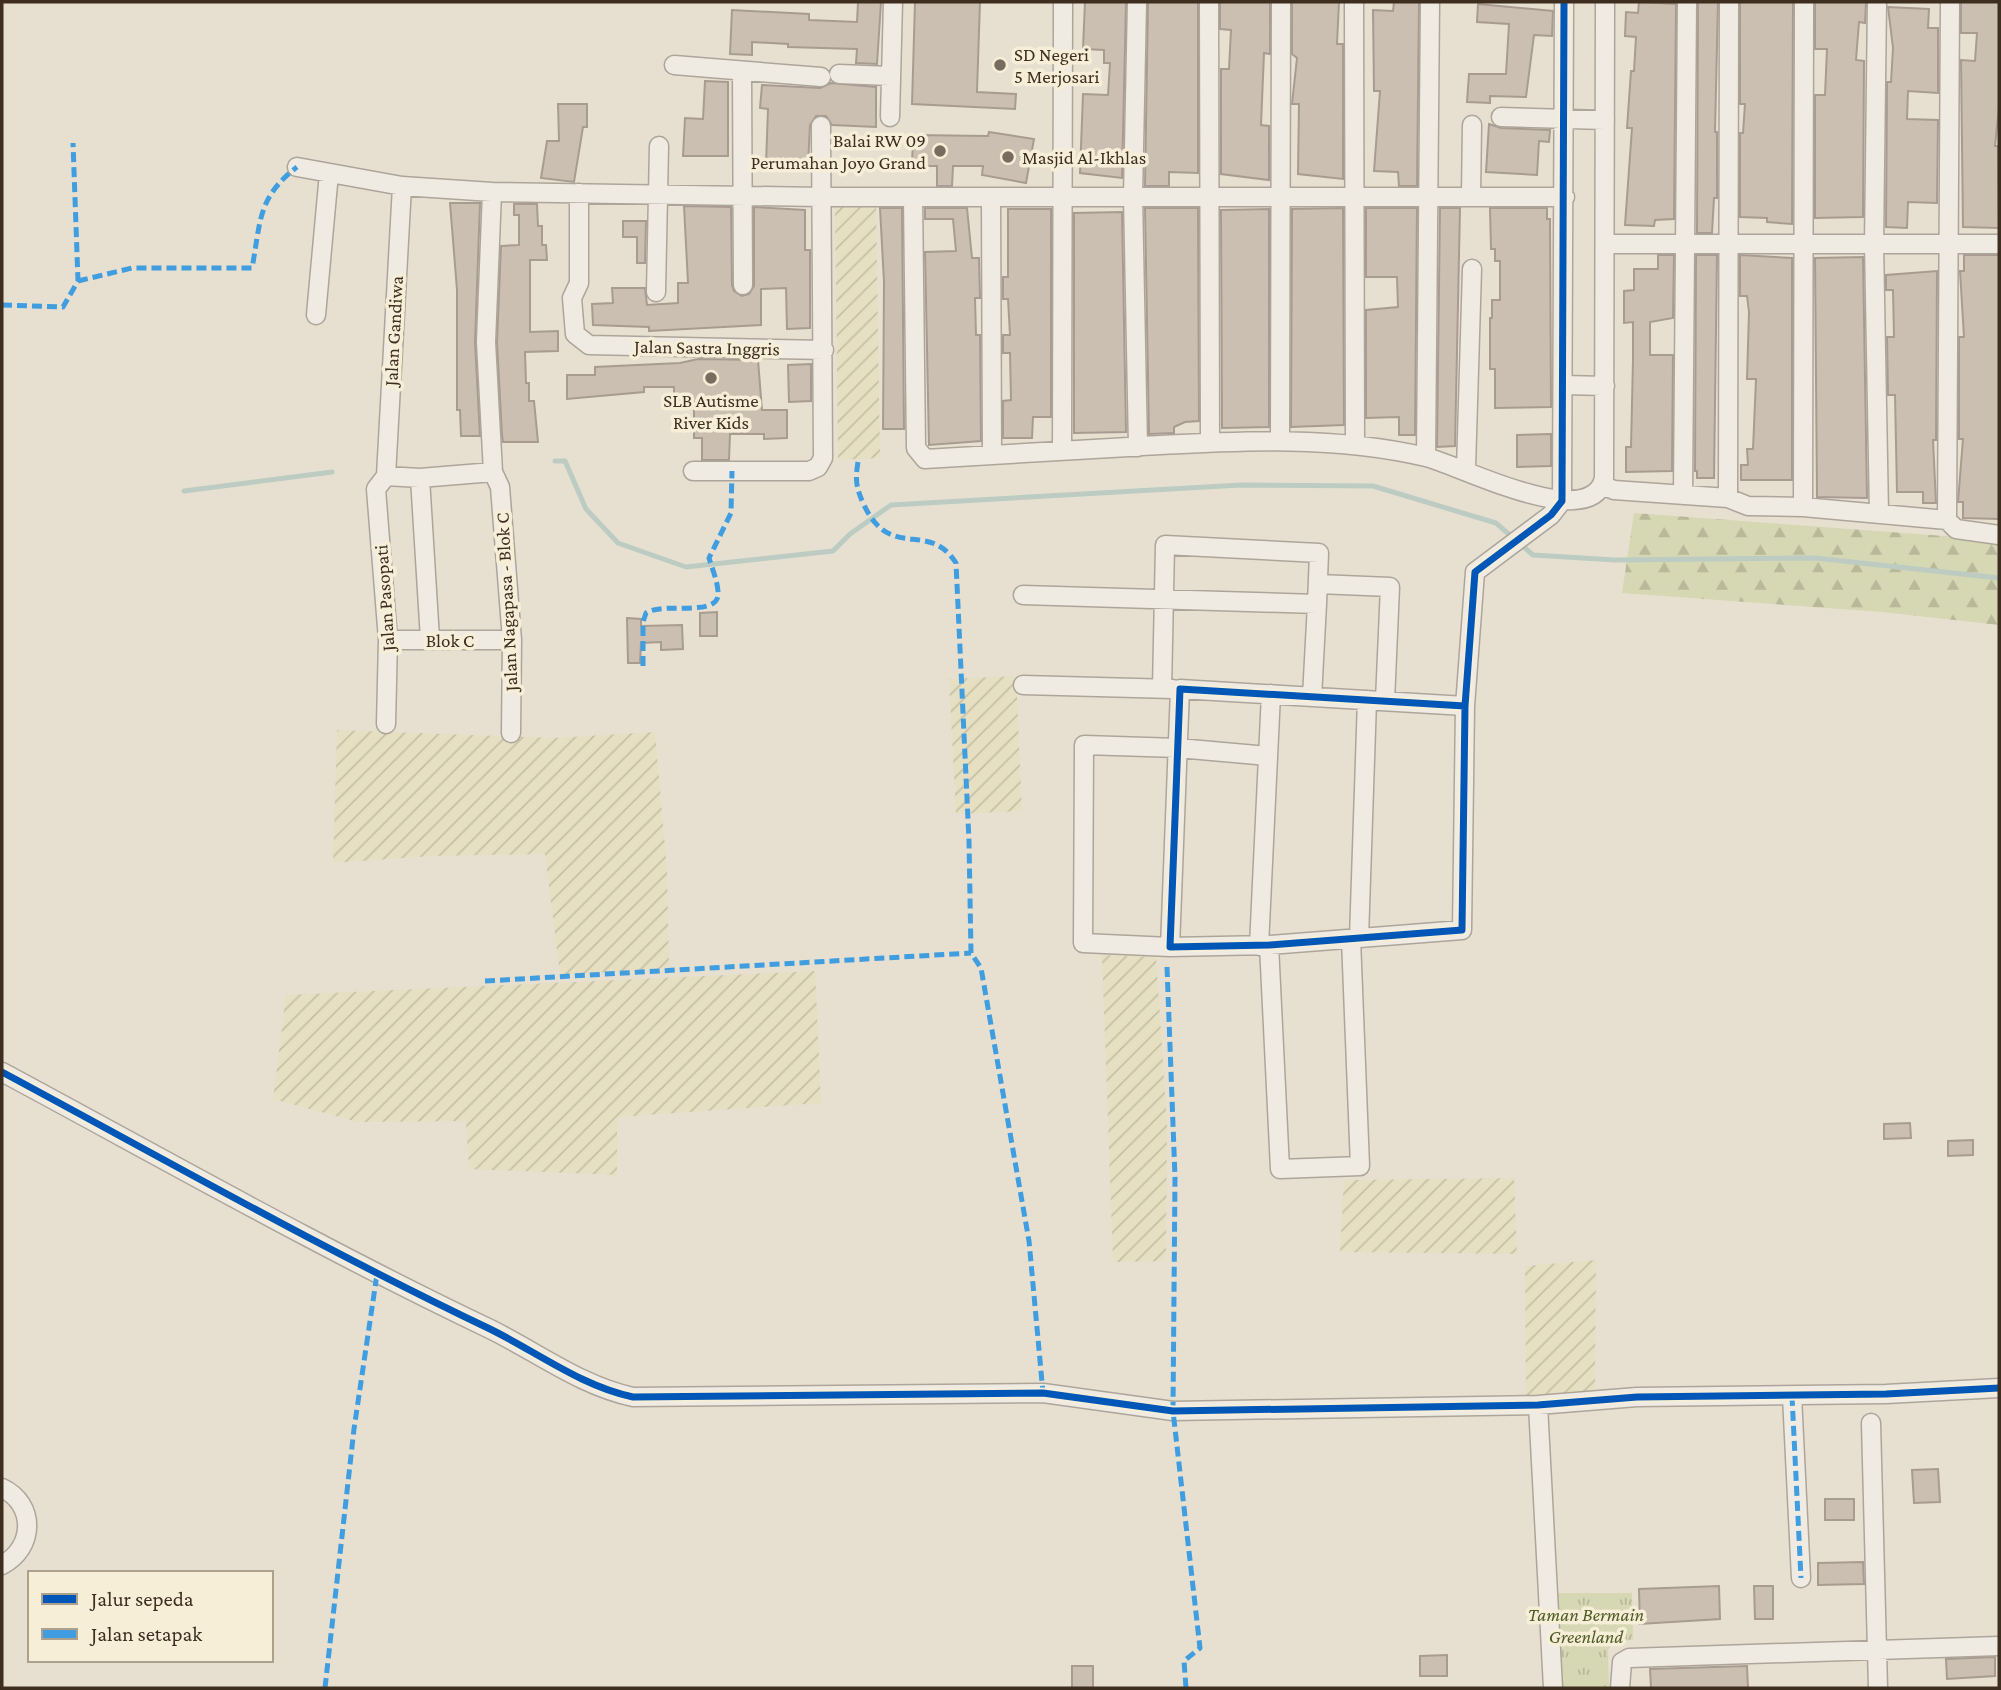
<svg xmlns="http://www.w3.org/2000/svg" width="2001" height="1690" viewBox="0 0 2001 1690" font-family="'Crimson Pro',serif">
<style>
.farmland{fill:url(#farmland-furrows)}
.forest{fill:url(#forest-firs)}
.park{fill:url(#park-tufts)}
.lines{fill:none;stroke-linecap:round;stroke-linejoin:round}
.stream{stroke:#bcccc2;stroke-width:5}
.building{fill:#cbbfb2;stroke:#a89c90;stroke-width:2}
.minor-casing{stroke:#ada599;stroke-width:21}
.minor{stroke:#efebe3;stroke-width:18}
.quiet{stroke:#3f9de0;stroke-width:5;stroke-dasharray:10 5;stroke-linecap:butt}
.cycleway-casing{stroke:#f7eed8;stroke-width:11}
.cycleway{stroke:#0057b8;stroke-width:7}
.poi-dot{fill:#786c5e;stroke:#f7eed8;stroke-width:2.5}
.labels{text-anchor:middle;stroke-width:7;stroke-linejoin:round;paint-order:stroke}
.poi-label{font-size:19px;fill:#3d2e20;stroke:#f7eed8;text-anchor:start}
.street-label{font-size:19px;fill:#3d2e20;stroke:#f7eed8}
.park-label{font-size:19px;font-style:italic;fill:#4d5a26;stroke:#f7eed8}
</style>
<defs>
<pattern id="farmland-furrows" width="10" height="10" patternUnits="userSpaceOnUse" patternTransform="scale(1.75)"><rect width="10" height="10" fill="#e6dfc2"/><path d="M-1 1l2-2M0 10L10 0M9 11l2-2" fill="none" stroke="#c6c0a6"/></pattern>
<pattern id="forest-firs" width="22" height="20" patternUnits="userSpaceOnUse" patternTransform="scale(1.75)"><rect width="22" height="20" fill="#d6d7b3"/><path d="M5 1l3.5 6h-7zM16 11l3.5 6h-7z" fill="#b9b99a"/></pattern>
<pattern id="park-tufts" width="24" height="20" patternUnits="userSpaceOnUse" patternTransform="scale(1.75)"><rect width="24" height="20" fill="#d6d7b3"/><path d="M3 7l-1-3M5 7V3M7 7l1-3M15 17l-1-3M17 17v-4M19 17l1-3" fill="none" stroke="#b9b99a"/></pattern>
</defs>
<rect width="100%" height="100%" fill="#e7e0d1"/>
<path class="farmland" d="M876,206l4,252 -42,2 -3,-253z
M1016,676l6,135 -66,3 -7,-135z
M337,730l216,8 102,-6 12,138 2,98 -109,7 -15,-121 -114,2 -98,7z
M1102,955l54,2 11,166 -1,138 -53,1z
M815,971l6,132 -204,14v58l-148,-6 -3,-48 -108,1 -85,-23 13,-104z
M1514,1178l3,76 -177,-2 4,-72z
M1596,1260l-1,132 -69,4 -1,-130z"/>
<path class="forest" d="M1634,513l365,27v85l-117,-13 -260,-19z"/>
<path class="park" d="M1551,1593h81l1,46 -21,6 -4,5 1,38h-52z"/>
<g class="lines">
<path class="stream" d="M555,461h10l21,48 32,34 31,11 37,13 147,-16 17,-17 41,-29 350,-20 132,1 123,37 37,32 82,5 200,-2 184,20
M184,491l148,-19"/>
</g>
<path class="building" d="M858,2h23l-4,62 -21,-1 1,-14 -69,-2v-3l-36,-2v13l-22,-1 2,-44 77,4v6l48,2z
M915,2h65l-3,90 39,2 -1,15 -103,-5z
M1085,2h41l-4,176 -42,-5 3,-79 25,1 2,-32h-6v-13l-21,-1z
M1148,2h50v171l-29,-1v14h-24z
M1220,2h50v52l-6,-1 -3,72 8,1v54l-48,-6v-105h8l2,-39 -11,-1z
M1292,2h47l-2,42h6v135l-45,-5 1,-70h-7l5,-46 -5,-4z
M1394,2h25l-2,184h-18l-1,-14 -24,-1 6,-80h-6l-1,-81 20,1z
M1639,2l37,2 -2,215 -19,1 -1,6 -29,-1 7,-97h-5l4,-57h3l2,-34 -11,-1 1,-24 12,1z
M1698,2h20l-3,130h2v66h-3l-2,35h-15z
M1740,2h53l-1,222 -25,-2v-4l-27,-1v-84h3l2,-29h-5z
M1815,2h51l-1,21 -6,-1 -3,38 8,1 -1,156 -48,1v-123h10l2,-46h-12z
M1961,2h38v105l-4,39h3l1,82 -36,-1 -2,-167 14,1 2,-28h-16z
M1478,4l75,7 -1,25 -18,-1 -8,62 -36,-1v7l-23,-1 2,-28h37l3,-50 -32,-2z
M1888,7l41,2 -1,19h10v65l-30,-2 -1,28 31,1 -1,83 -29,-1 -1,26 -21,-1 1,-145h4l2,-34z
M705,81l23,1v74h-45l2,-38 18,1z
M831,83l45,4v40l-44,-2 -6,-9h-10l-6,9 -2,40 -42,-1 2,-55 -8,-1 2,-23 58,3z
M558,104h29v23h-4l-9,55 -33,-4 6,-37h12z
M1489,124l12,4 49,2 -1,12 -10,-1 -2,34 -51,-3z
M989,132l45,7 -8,44 -44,-8 1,-9h-30l-1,20h-15v-20h-25l1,-31 75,1z
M450,203h30l-5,139 5,94h-19l-1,-26h-3v-120z
M514,204h23l1,22h4v19h4l1,15h-17v72l28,-1v20l-33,1 1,31h3v18h5l4,41h-35l-1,-7 -5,-93 4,-96 18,-1v-30h-5z
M684,206l47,1 1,78 2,6 8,5 7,-2 5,-8v-79l51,3v40h5v78l-23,1 -1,-41 -25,1v36l-112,6v-4l-56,-2 -1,-21 21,-1 -1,-15h33l2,17 31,-2v-20h10z
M880,208h22l2,221h-21l1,-147z
M925,208h42l5,50h7l1,40h-5l1,37h4l1,106 -52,4 -4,-193 31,-1 -3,-32h-28z
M1145,208h53l1,213 -14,1 -11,5v6l-25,1z
M1343,208l1,217 -53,2 1,-218z
M1366,208h51l-2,227h-16v-18l-33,1v-108l32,-3 -1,-30h-31z
M1440,208h20l-5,238 -18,1z
M1490,208h57v11h3l1,188 -56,1v-39h-5v-51h2v-18h8v-39h-5v-12h-4z
M1008,209h43v208h-18l-1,21h-29v-37l8,-1 -1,-47h-7v-18h7l-2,-36h-5v-22h5z
M1269,209v218l-47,1 -1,-218z
M1122,212l4,220 -52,1v-220z
M623,221h23l-1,42h-8v-26h-14z
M1658,255h16l-1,63 -23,4v33h23l-1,116 -46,1v-25h5l2,-88v-37l-9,1v-32l10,-1v-21h24z
M1696,255h21l-3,223h-17v-7h-2z
M1740,255l52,3v222h-51v-15h7l-1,-16h6l3,-70h-9l2,-67 -2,-16h-7z
M1964,255h35v264l-36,-1v-16h-5l5,-63h-4v-102h5l-4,-66h4z
M1863,257l4,241 -50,-1 -2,-239z
M1937,271l-1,169h-3l3,63h-13v-11h-26l-2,-97h-7l-1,-58h7l-1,-47h-7v-15z
M698,359l60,1 4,50h25v28l-23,1v-5h-34l-1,26h-27v-22h-8v-36l-20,1v-16h-30v5l-77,7v-24h28v-8l85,-4z
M811,364v37l-22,1 -1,-37z
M1551,434v32l-34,1v-32z
M717,612v24h-17v-23z
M627,618l14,1v7l41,-1 1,24 -22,1v-8l-20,1 -1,20h-12z
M1910,1123l1,15 -27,1v-15z
M1973,1140v15l-25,1v-15z
M1938,1469l2,33 -26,1 -2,-33z
M1825,1499h29v21h-29z
M1863,1562l1,22 -46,1v-22z
M1719,1586l1,33 -80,5 -1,-35z
M1754,1586h19v33h-18z
M1447,1655v21h-27v-20z
M1995,1657v19l-48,3 -1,-20z
M1072,1666h21v22h-21z
M1747,1666l1,22h-97l-1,-19z"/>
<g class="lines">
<defs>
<path id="minor" d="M1137,2l-4,194 5,251
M1209,2l1,440
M1354,2l1,443
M1877,2l-3,242 5,269
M674,65l147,12
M742,71l1,214
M839,74l51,2
M890,117l3,-115
M1501,117l104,3
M297,167l105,19 90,6 329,5h744
M492,192l-6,150 7,130 7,15 12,153 -1,93
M579,193v90l-7,15 3,36 14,11 235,5
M1471,195l1,-70
M913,197l3,251 9,11c73,-4 145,-8 217,-13 95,-5 191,-11 284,11 33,8 166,78 178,21l1,-476
M991,197l1,258
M1605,244h394
M656,292l3,-146
M316,315l13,-142
M1564,385l41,1
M1280,440l1,-438
M1062,451l1,-449
M1426,457l4,-455
M1466,469l6,-200
M693,471h116l9,-4 5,-9 -2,-332
M386,476l16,-290
M386,476l34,2 73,-6
M420,478l10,161
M1602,485l12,5 114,8 20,8 55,1 144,13 9,9 43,6
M1683,494l4,-492
M1728,498l1,-496
M1803,507l1,-505
M1947,520l3,-518
M1318,584l72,3 -5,114
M1023,595l294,9 -5,93
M388,640h124
M1023,685l150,4
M1162,689l3,-144 154,8 -2,51
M1465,706l-285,-17 -10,258 99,-2 193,-15 3,-224 10,-134 76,-57 11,-14 2,-499
M386,724l2,-84 -12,-151 10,-13
M1359,938l8,-238
M1269,945l11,224 80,-3 -9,-227
M1259,946l12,-252
M1170,947l-87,-4 1,-198 94,3 90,8
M2,1072c162,87 322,178 488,257 47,23 91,57 143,68l410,-4 130,18 365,-6 99,-8 249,-3 113,-6
M1792,1396l9,182
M1538,1405l15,283
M1871,1423l7,265
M2,1488c34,16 33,60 0,77
M1620,1688l2,-26 7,-4 370,-12"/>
</defs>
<use href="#minor" class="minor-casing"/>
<use href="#minor" class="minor"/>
<path class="quiet" d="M78,281l54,-13h120c9,-47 5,-70 45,-101
M2,305l61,2 15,-26 -5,-138
M858,462c-3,18 -2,26 6,43 27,57 64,14 92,58l13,278 2,112 10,15 48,273 14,152
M643,666v-44l3,-9c17,-12 76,6 72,-22 -1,-11 -6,-23 -9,-33l22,-45 1,-42
M1167,967l8,210 -2,234 27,237 -16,13 2,27
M485,981l486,-28
M1792,1396l9,182
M325,1688l29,-259 23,-155"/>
<defs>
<path id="cycleway" d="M1465,706l-285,-17 -10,258 99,-2 193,-15 3,-224 10,-134 76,-57 11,-14 2,-499
M2,1072c162,87 322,178 488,257 47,23 91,57 143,68l410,-4 130,18 365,-6 99,-8 249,-3 113,-6"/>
</defs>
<use href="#cycleway" class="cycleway-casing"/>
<use href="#cycleway" class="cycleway"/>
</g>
<g class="poi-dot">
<circle cx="1000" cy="65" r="7"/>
<circle cx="940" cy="151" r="7"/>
<circle cx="1008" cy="157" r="7"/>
<circle cx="711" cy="378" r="7"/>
</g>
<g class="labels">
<g class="poi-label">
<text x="1014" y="61">SD Negeri<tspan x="1014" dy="22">5 Merjosari</tspan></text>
<text x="926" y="147" text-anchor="end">Balai RW 09<tspan x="926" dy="22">Perumahan Joyo Grand</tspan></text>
<text x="1022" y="164">Masjid Al-Ikhlas</text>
<text x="711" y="407" text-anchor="middle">SLB Autisme<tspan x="711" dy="22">River Kids</tspan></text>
</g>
<g class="street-label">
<text transform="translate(393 331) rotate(-87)" y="7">Jalan Gandiwa</text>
<text transform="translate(707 347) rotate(1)" y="7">Jalan Sastra Inggris</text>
<text transform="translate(384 598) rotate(-94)" y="7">Jalan Pasopati</text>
<text transform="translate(506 602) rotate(-93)" y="7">Jalan Nagapasa - Blok C</text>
<text x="450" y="647">Blok C</text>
</g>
<g class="park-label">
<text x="1586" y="1621">Taman Bermain<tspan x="1586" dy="22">Greenland</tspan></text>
</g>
</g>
<rect width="2001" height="1690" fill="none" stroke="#3d2e20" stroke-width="7"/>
<rect x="28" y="1571" width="245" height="91" fill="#f7eed8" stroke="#ada18e" stroke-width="2"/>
<rect x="42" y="1594" width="35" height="10" fill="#0057b8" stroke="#ada18e" stroke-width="2"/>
<text x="91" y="1606" font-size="21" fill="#3d2e20">Jalur sepeda</text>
<rect x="42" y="1629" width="35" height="10" fill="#3f9de0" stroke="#ada18e" stroke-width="2"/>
<text x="91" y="1641" font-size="21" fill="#3d2e20">Jalan setapak</text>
</svg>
